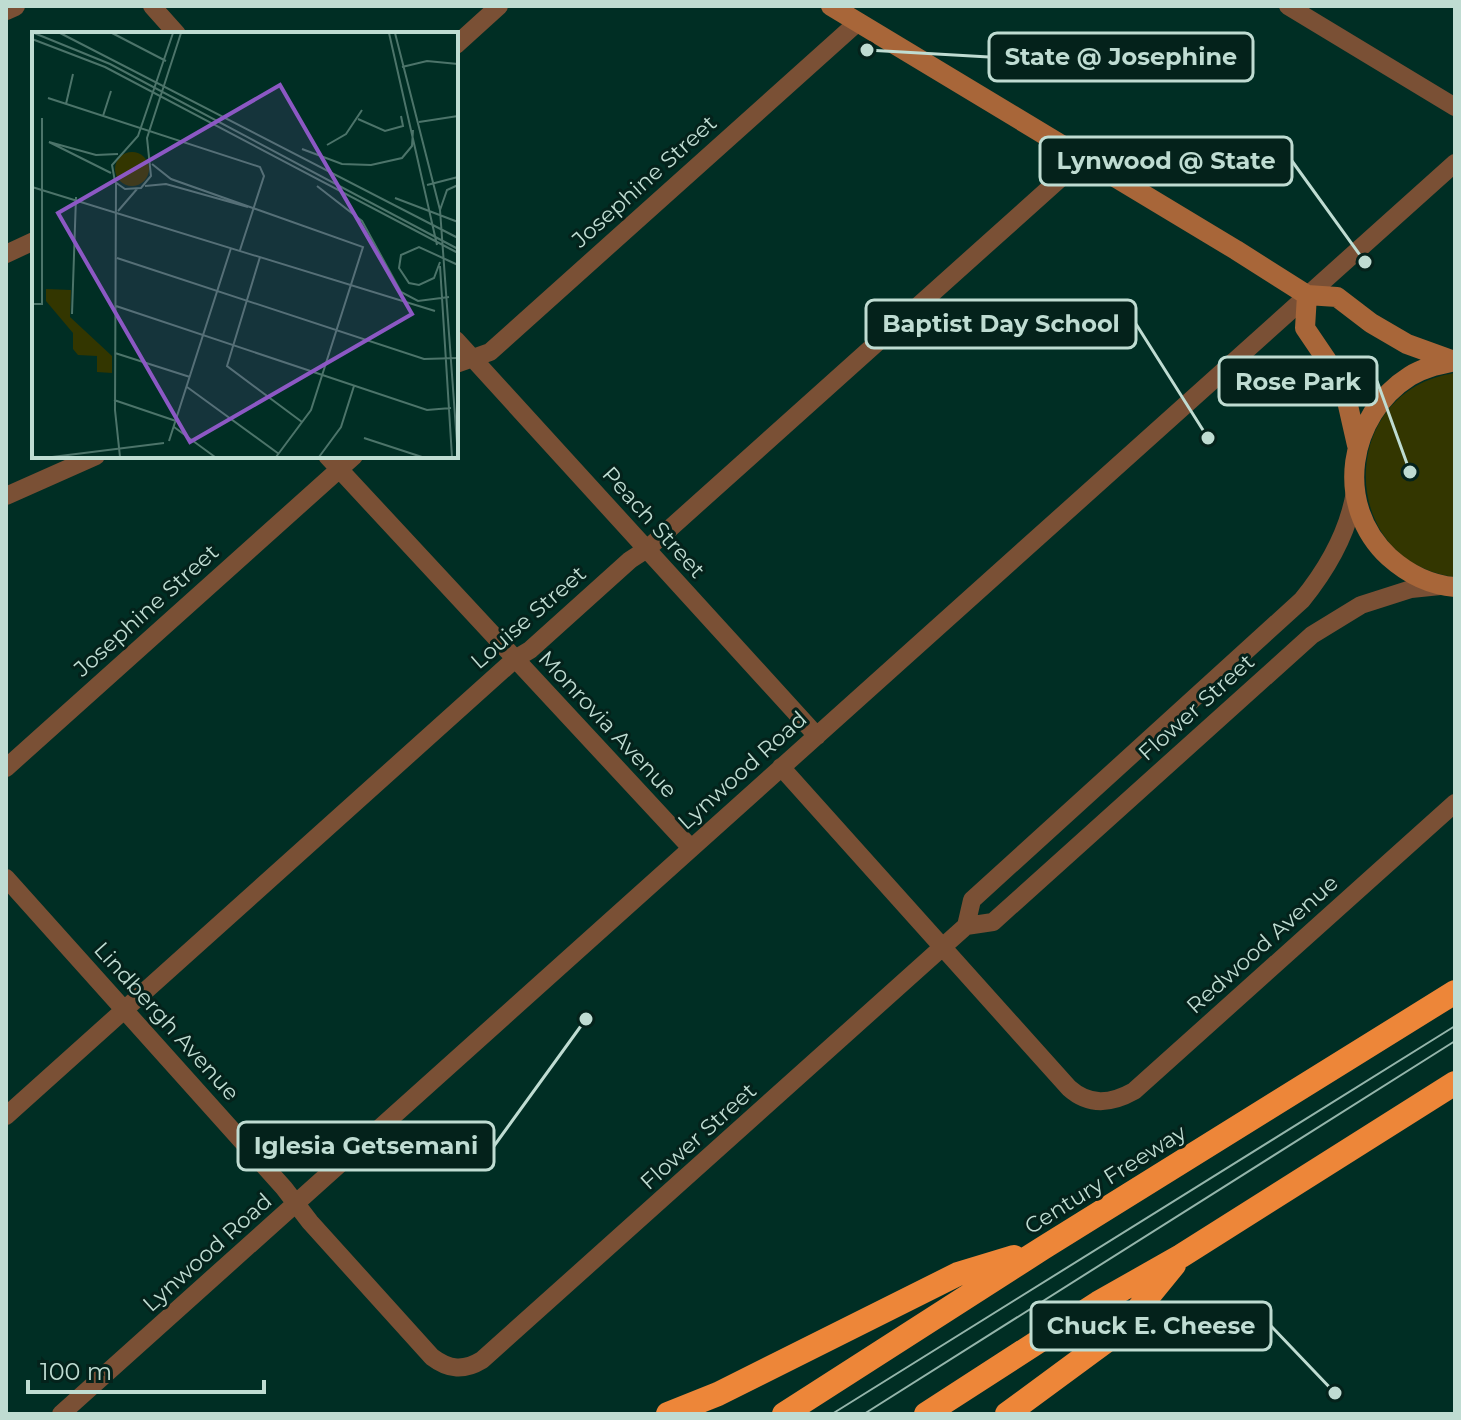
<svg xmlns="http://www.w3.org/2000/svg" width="1461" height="1420" viewBox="0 0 1461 1420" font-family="Montserrat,sans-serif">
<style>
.green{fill:#333600}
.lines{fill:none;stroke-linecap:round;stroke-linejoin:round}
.minor{stroke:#7a5035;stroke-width:18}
.tertiary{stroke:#7a5035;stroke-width:20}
.secondary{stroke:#a86639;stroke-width:20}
.motorway{stroke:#ed8639;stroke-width:24}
.tram{stroke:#94b5ab;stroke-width:2}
.labels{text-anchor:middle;stroke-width:6;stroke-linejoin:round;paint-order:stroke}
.street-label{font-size:22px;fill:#bfdcd2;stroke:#04221b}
.inset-road{fill:none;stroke:#4c746a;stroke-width:2}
.view{fill:#8c58c4;fill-opacity:0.15;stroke:#8c58c4;stroke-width:4}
.inset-edge{fill:none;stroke:#bfdcd2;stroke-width:4}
.leader{fill:none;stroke:#bfdcd2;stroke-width:3}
.callout-dot{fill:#bfdcd2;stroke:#04221b;stroke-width:3}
.callout{fill:#04221b;stroke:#bfdcd2;stroke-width:3}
.callout-label{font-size:24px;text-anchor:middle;font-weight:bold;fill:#bfdcd2}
</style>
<rect width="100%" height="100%" fill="#002e24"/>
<path class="green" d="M1455,373v204c-119,-15 -119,-187 0,-204z"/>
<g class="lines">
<path class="minor" d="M152,6l25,28
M1288,6l167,101
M456,45l43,-39
M6,254l28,-13
M456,340l361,396
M456,364l34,-12 368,-330
M327,456l364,392
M6,496l90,-40
M781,767l288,321c20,18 42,16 65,3l321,-288
M6,768l348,-312
M6,878l278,310 26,34 122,135c17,13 32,14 50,3l484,-434 27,-4 319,-287 49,-30 50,-16 29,-3
M966,926l6,-26 330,-300c26,-32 46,-67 53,-108
M6,1116l509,-457 15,-9 100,-90 17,-11 436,-391
M61,1414l1394,-1251"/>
<path class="tertiary" d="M6,10l9,-4"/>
<path class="secondary" d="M831,6l405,244 71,45 30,2 34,26 36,21 47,17
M1307,295l-2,33 21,31 21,42 10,44
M1451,362c-14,3 -28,6 -41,14 -62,39 -77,129 -21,181 19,17 40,28 66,30"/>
<path class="motorway" d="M668,1414l50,-20 240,-120 56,-17
M784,1414l259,-166 412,-256
M926,1414l172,-111 83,-47 274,-173
M1007,1414l114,-84 53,-65"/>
<path class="tram" d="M832,1414l623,-388
M864,1414l591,-373"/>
</g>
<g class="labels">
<g class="street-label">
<text transform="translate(644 181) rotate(-42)" y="8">Josephine Street</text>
<text transform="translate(654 522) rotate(48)" y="8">Peach Street</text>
<text transform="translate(146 610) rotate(-42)" y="8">Josephine Street</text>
<text transform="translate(528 617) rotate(-41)" y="8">Louise Street</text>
<text transform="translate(1196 707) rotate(-42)" y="8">Flower Street</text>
<text transform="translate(608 724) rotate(47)" y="8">Monrovia Avenue</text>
<text transform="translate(742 770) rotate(-42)" y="8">Lynwood Road</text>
<text transform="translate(1262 944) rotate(-42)" y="8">Redwood Avenue</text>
<text transform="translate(167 1021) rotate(48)" y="8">Lindbergh Avenue</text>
<text transform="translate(698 1136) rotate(-42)" y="8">Flower Street</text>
<text transform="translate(1105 1179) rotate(-32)" y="8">Century Freeway</text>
<text transform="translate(207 1252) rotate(-42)" y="8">Lynwood Road</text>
</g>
</g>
<g transform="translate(32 32)">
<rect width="426" height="426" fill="#002e24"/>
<path d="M83 137a17 17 0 1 1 34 0a17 17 0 1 1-34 0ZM14,257l25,1 -1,27 42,39v17l-15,-1v-16l-19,-1 -5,-6v-16l-27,-32z" fill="#333600"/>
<path class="inset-road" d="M2,1l76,31 348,185M28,1l398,205M80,1l54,28M141,1l-35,103 -26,29 3,17 10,7 16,-1 10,-12 -4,-38 34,-105M357,1l48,212M363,1l45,177 18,247M0,7l73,28 353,186M370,35l25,-6 31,3M16,66l212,69 4,9 -24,74M34,72l7,-30M71,84l8,-25M326,87l27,12 18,-5 -2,-10M387,90l39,-6M295,113l19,-11 16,-24M270,117l40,15 29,1 31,-7 10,-12 1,-16M120,132l19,15 192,68 -52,163 -35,47M79,141l-62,-31 47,13 22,-1M84,151l-1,227 5,47M395,153l31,-8M113,154l21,-2 82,23M285,154l45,35 39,71 17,9 31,-4M0,155l403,124M363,166l63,24M408,178l7,-20 11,-5M86,179l19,-22M228,225l-33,109 75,56M85,226l307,101 34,-1M408,230l-6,16 -15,7 -10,-2 -10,-15 2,-13 18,-8 39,18M408,234l12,191M0,272h10v-186M84,274l311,104 24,-2M40,282l4,-117M83,321l75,24M155,355l92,67M82,368l62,21M142,395l41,30M332,406l58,19M137,409l62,-193M20,425l112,-14M287,425l22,-30 13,-41"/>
<path class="view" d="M248,53l132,229 -222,128 -132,-229z"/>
<rect width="426" height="426" class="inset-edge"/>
</g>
<path class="leader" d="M867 50L989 57M1365 262L1292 161M1208 438L1136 324M1410 472L1377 381M586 1019L494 1146M1335 1393L1271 1326"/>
<g class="callout-dot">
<circle cx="867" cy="50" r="8"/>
<circle cx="1365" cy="262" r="8"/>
<circle cx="1208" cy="438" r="8"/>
<circle cx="1410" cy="472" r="8"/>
<circle cx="586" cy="1019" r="8"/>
<circle cx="1335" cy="1393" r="8"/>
</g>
<g class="callout">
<rect x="989" y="33" width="264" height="48" rx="8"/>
<rect x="1040" y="137" width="252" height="48" rx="8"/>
<rect x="866" y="300" width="270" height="48" rx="8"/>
<rect x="1219" y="357" width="158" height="48" rx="8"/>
<rect x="238" y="1122" width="256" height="48" rx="8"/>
<rect x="1031" y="1302" width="240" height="48" rx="8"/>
</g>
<g class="callout-label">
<text x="1121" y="65">State @ Josephine</text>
<text x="1166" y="169">Lynwood @ State</text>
<text x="1001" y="332">Baptist Day School</text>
<text x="1298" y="390">Rose Park</text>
<text x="366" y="1154">Iglesia Getsemani</text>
<text x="1151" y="1334">Chuck E. Cheese</text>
</g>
<rect width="1461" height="1420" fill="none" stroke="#bfdcd2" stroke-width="16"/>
<path d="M28 1380v12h236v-12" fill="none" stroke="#bfdcd2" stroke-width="4"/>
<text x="40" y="1380" font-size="24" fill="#bfdcd2" stroke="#04221b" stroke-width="6" paint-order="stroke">100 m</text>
</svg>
